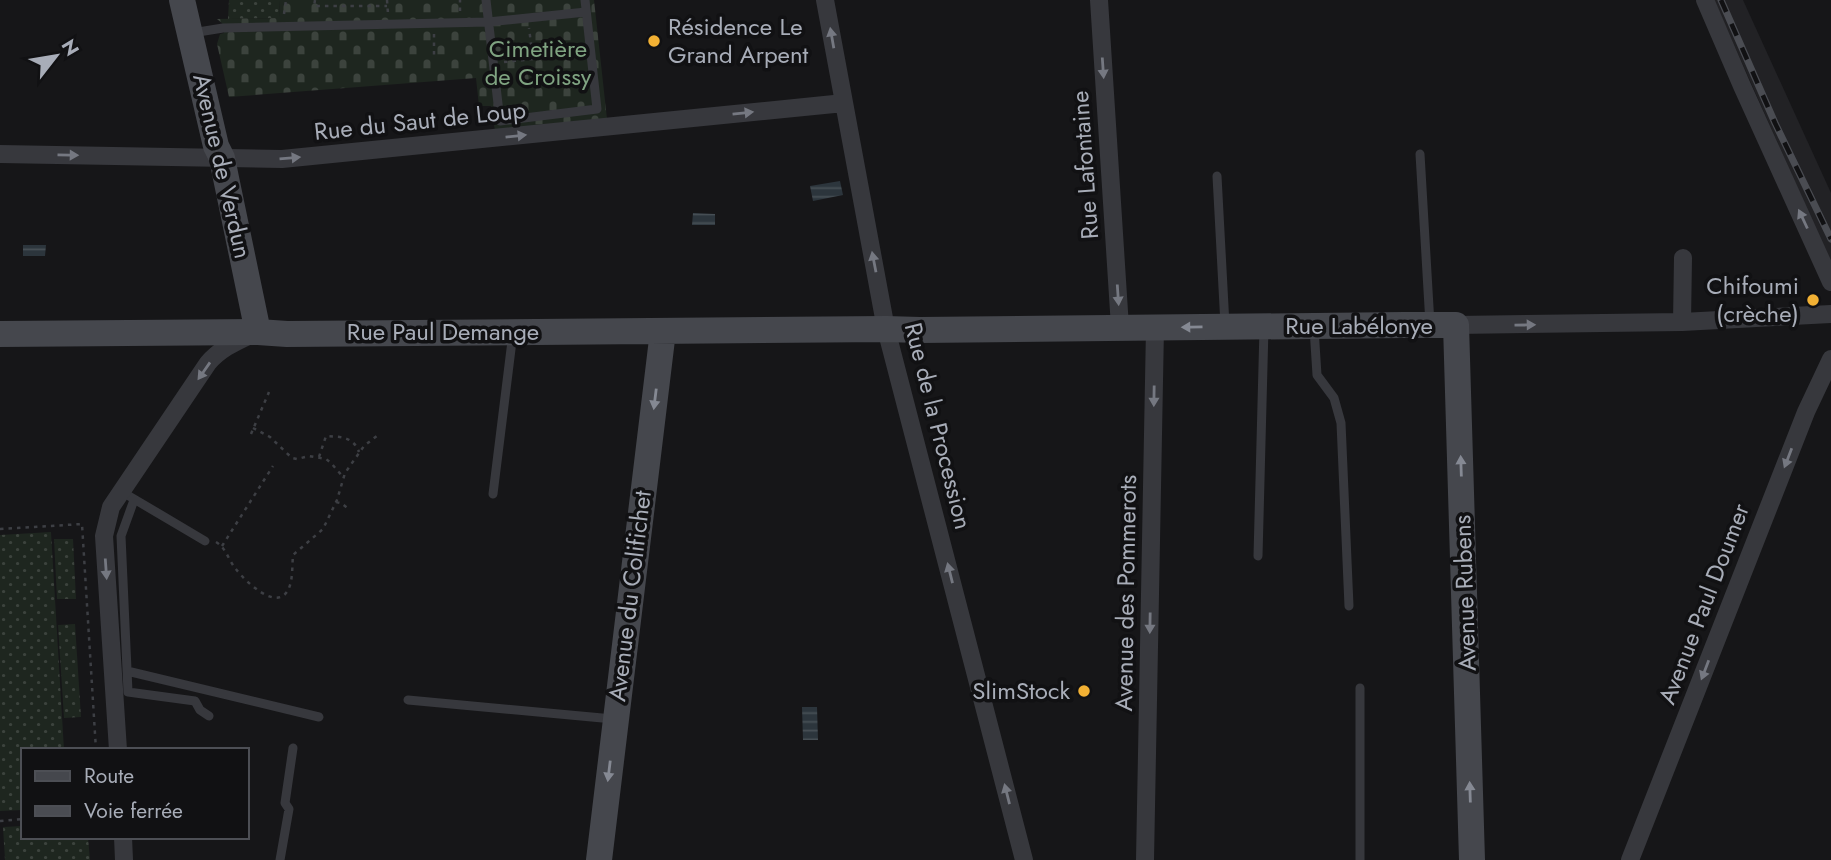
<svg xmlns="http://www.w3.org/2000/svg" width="1831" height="860" viewBox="0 0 1831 860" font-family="Jost,sans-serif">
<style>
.built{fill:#222225}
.grass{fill:url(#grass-dots)}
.cemetery{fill:url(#cemetery-stones)}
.water{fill:url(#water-rules)}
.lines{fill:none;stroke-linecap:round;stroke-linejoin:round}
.path{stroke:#3d3f44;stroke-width:2.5;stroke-dasharray:3.5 5;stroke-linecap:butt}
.lane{stroke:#37383d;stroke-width:9}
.street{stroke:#37383d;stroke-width:18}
.secondary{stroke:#45474d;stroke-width:26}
.rail-casing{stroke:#4a4c52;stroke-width:7}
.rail{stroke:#111113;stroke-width:4.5;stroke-dasharray:13;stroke-linecap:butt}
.oneway{fill:#757881}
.oneway2{fill:#858993}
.poi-dot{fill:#f2b134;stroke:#111113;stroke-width:2.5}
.labels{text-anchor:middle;stroke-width:7;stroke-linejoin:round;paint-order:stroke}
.poi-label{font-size:24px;fill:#a8adb8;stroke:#111113;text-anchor:end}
.park-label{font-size:24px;fill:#7fa381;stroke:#111113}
.street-label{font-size:24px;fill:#a8adb8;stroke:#111113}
</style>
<defs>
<pattern id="grass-dots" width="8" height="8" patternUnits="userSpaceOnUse" patternTransform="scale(1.75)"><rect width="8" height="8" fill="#1e261f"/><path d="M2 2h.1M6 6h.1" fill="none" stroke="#3c433d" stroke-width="1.8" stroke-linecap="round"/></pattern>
<pattern id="cemetery-stones" width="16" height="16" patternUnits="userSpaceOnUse" patternTransform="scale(1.75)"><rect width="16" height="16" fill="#1e261f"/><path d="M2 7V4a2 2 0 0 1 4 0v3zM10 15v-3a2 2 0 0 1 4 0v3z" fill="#3c433d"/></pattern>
<pattern id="water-rules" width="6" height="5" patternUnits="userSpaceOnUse" patternTransform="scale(1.75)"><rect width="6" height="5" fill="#2c353c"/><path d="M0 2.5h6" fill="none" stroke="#485056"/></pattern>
</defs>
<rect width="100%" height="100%" fill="#161618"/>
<path class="built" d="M1714,0h29l88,193v70z"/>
<path class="grass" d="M229,0h51l-1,18 -51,1z
M51,532l13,218h-41v60l-23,1v-276z
M54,539h19l3,60h-19z
M75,624l6,93 -17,1 -6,-93z
M23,826v11h65l2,23h-85l-2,-33z"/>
<path class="cemetery" d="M280,0h314l13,119 -112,12 -4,-25h-12l-3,-28 -247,19 -12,-53 3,-10 4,-1 -1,-9 -6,-5 62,-1z"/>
<path class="water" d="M840,181l3,14 -30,6 -3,-15z
M693,213l22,1v11h-23z
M23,245h23l-1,11h-22z
M802,707h15l1,33h-15z"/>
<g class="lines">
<path class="path" d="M315,0l-1,6h73
M387,0l1,14
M460,11v-11
M284,14l2,-14
M434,34v24
M504,62l29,-3 -4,-31
M253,428l17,9 22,21 5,1 12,-3 17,3 5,4 13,15
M251,434l18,-42
M319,457l7,-21c14,1 27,0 33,16
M336,502l5,1 9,7
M0,529l82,-5 14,226
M216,542c10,6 12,17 19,26 10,13 43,46 54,20 4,-10 3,-22 4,-33l30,-26 14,-29 8,-27 19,-27 14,-11
M222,546l51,-80
M0,821l23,-2"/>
<path class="lane" d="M486,0l14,121 97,-12 -12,-109
M192,33l31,-5 265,-6 98,-10
M1420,154l10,170
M1217,176l8,149
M1314,328l3,47 17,23 7,25 8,183
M493,494l20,-161
M129,496l76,45
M134,500l-13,36 7,156 67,9 5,9 9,6
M1258,556l6,-228
M127,671l192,46
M1360,688v172
M408,700l205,19
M280,860l9,-51 -4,-6 8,-55"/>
<path class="street" d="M825,0l61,329 138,531
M1099,0l21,327
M1705,0l37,86 89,196
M0,154l282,5 562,-56
M1682,322l1,-64
M1456,325l226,-3 149,-8
M118,750l-14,-214 7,-29 97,-144c11,-13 25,-20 40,-27
M123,837l1,23
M1145,860l10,-532
M1630,860l176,-448 25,-53"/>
<path class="secondary" d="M182,0l34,146 6,12 4,20 32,154
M0,334l258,-2 29,2 599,-5 34,1 484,-5h52l16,535
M599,860l64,-529"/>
<defs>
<path id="rail" d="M1721,0l54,123 56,116"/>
</defs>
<use href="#rail" class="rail-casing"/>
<use href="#rail" class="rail"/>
</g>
<defs><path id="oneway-solid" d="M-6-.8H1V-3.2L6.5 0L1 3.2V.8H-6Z" transform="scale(1.75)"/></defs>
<g class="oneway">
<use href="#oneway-solid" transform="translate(832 38) rotate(-100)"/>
<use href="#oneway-solid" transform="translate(1103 68) rotate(86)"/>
<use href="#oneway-solid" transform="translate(743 113) rotate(-6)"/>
<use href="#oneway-solid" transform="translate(516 136) rotate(-6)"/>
<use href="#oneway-solid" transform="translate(68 155) rotate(1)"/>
<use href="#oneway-solid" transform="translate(290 158) rotate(-5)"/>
<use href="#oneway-solid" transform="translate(1803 219) rotate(-115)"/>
<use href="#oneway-solid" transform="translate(874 262) rotate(-101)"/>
<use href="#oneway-solid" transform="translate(1118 295) rotate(86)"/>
<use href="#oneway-solid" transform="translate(1525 325) rotate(-1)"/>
<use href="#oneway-solid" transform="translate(204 371) rotate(125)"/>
<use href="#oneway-solid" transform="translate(1154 396) rotate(91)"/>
<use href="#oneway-solid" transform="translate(1788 458) rotate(111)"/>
<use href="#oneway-solid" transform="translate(106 569) rotate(86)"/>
<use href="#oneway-solid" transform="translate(950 573) rotate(-104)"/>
<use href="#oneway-solid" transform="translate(1150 623) rotate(91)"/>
<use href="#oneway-solid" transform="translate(1705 670) rotate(111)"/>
<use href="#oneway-solid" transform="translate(1007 794) rotate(-104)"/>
</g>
<g class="oneway2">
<use href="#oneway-solid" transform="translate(1192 327) rotate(179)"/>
<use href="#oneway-solid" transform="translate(655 399) rotate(97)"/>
<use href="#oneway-solid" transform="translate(1461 466) rotate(-92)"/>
<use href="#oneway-solid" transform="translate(609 771) rotate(97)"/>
<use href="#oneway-solid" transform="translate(1470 792) rotate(-92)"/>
</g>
<g class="poi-dot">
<circle cx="654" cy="41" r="7"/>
<circle cx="1813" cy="300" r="7"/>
<circle cx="1084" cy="691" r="7"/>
</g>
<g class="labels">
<g class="poi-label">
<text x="668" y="35" text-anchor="start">Résidence Le<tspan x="668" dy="28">Grand Arpent</tspan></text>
<text x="1799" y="294">Chifoumi<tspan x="1799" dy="28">(crèche)</tspan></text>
<text x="1070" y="699">SlimStock</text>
</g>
<g class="park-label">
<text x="538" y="57">Cimetière<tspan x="538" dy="28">de Croissy</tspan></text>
</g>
<g class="street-label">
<text transform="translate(420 121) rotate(-6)" y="8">Rue du Saut de Loup</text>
<text transform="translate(1085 165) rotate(-94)" y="8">Rue Lafontaine</text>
<text transform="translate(222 166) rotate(77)" y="8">Avenue de Verdun</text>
<text x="1359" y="334">Rue Labélonye</text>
<text x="443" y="340">Rue Paul Demange</text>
<text transform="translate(938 426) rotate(76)" y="8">Rue de la Procession</text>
<text transform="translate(1126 593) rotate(-89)" y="8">Avenue des Pommerots</text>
<text transform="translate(1465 593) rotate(-92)" y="8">Avenue Rubens</text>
<text transform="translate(630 596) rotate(-83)" y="8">Avenue du Colifichet</text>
<text transform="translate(1704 604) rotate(-69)" y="8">Avenue Paul Doumer</text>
</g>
</g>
<rect x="21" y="748" width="228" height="91" fill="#111113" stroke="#4d4f55" stroke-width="2"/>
<rect x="35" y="771" width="35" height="10" fill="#45474d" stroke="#4d4f55" stroke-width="2"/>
<text x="84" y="783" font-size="21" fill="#a8adb8">Route</text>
<rect x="35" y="806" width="35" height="10" fill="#4a4c52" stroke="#4d4f55" stroke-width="2"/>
<text x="84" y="818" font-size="21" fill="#a8adb8">Voie ferrée</text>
<g transform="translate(56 56) rotate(59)" stroke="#111113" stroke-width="5" paint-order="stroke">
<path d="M0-5L12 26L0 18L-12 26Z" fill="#a8adb8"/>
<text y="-10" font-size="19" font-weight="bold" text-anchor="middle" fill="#a8adb8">N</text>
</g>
</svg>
